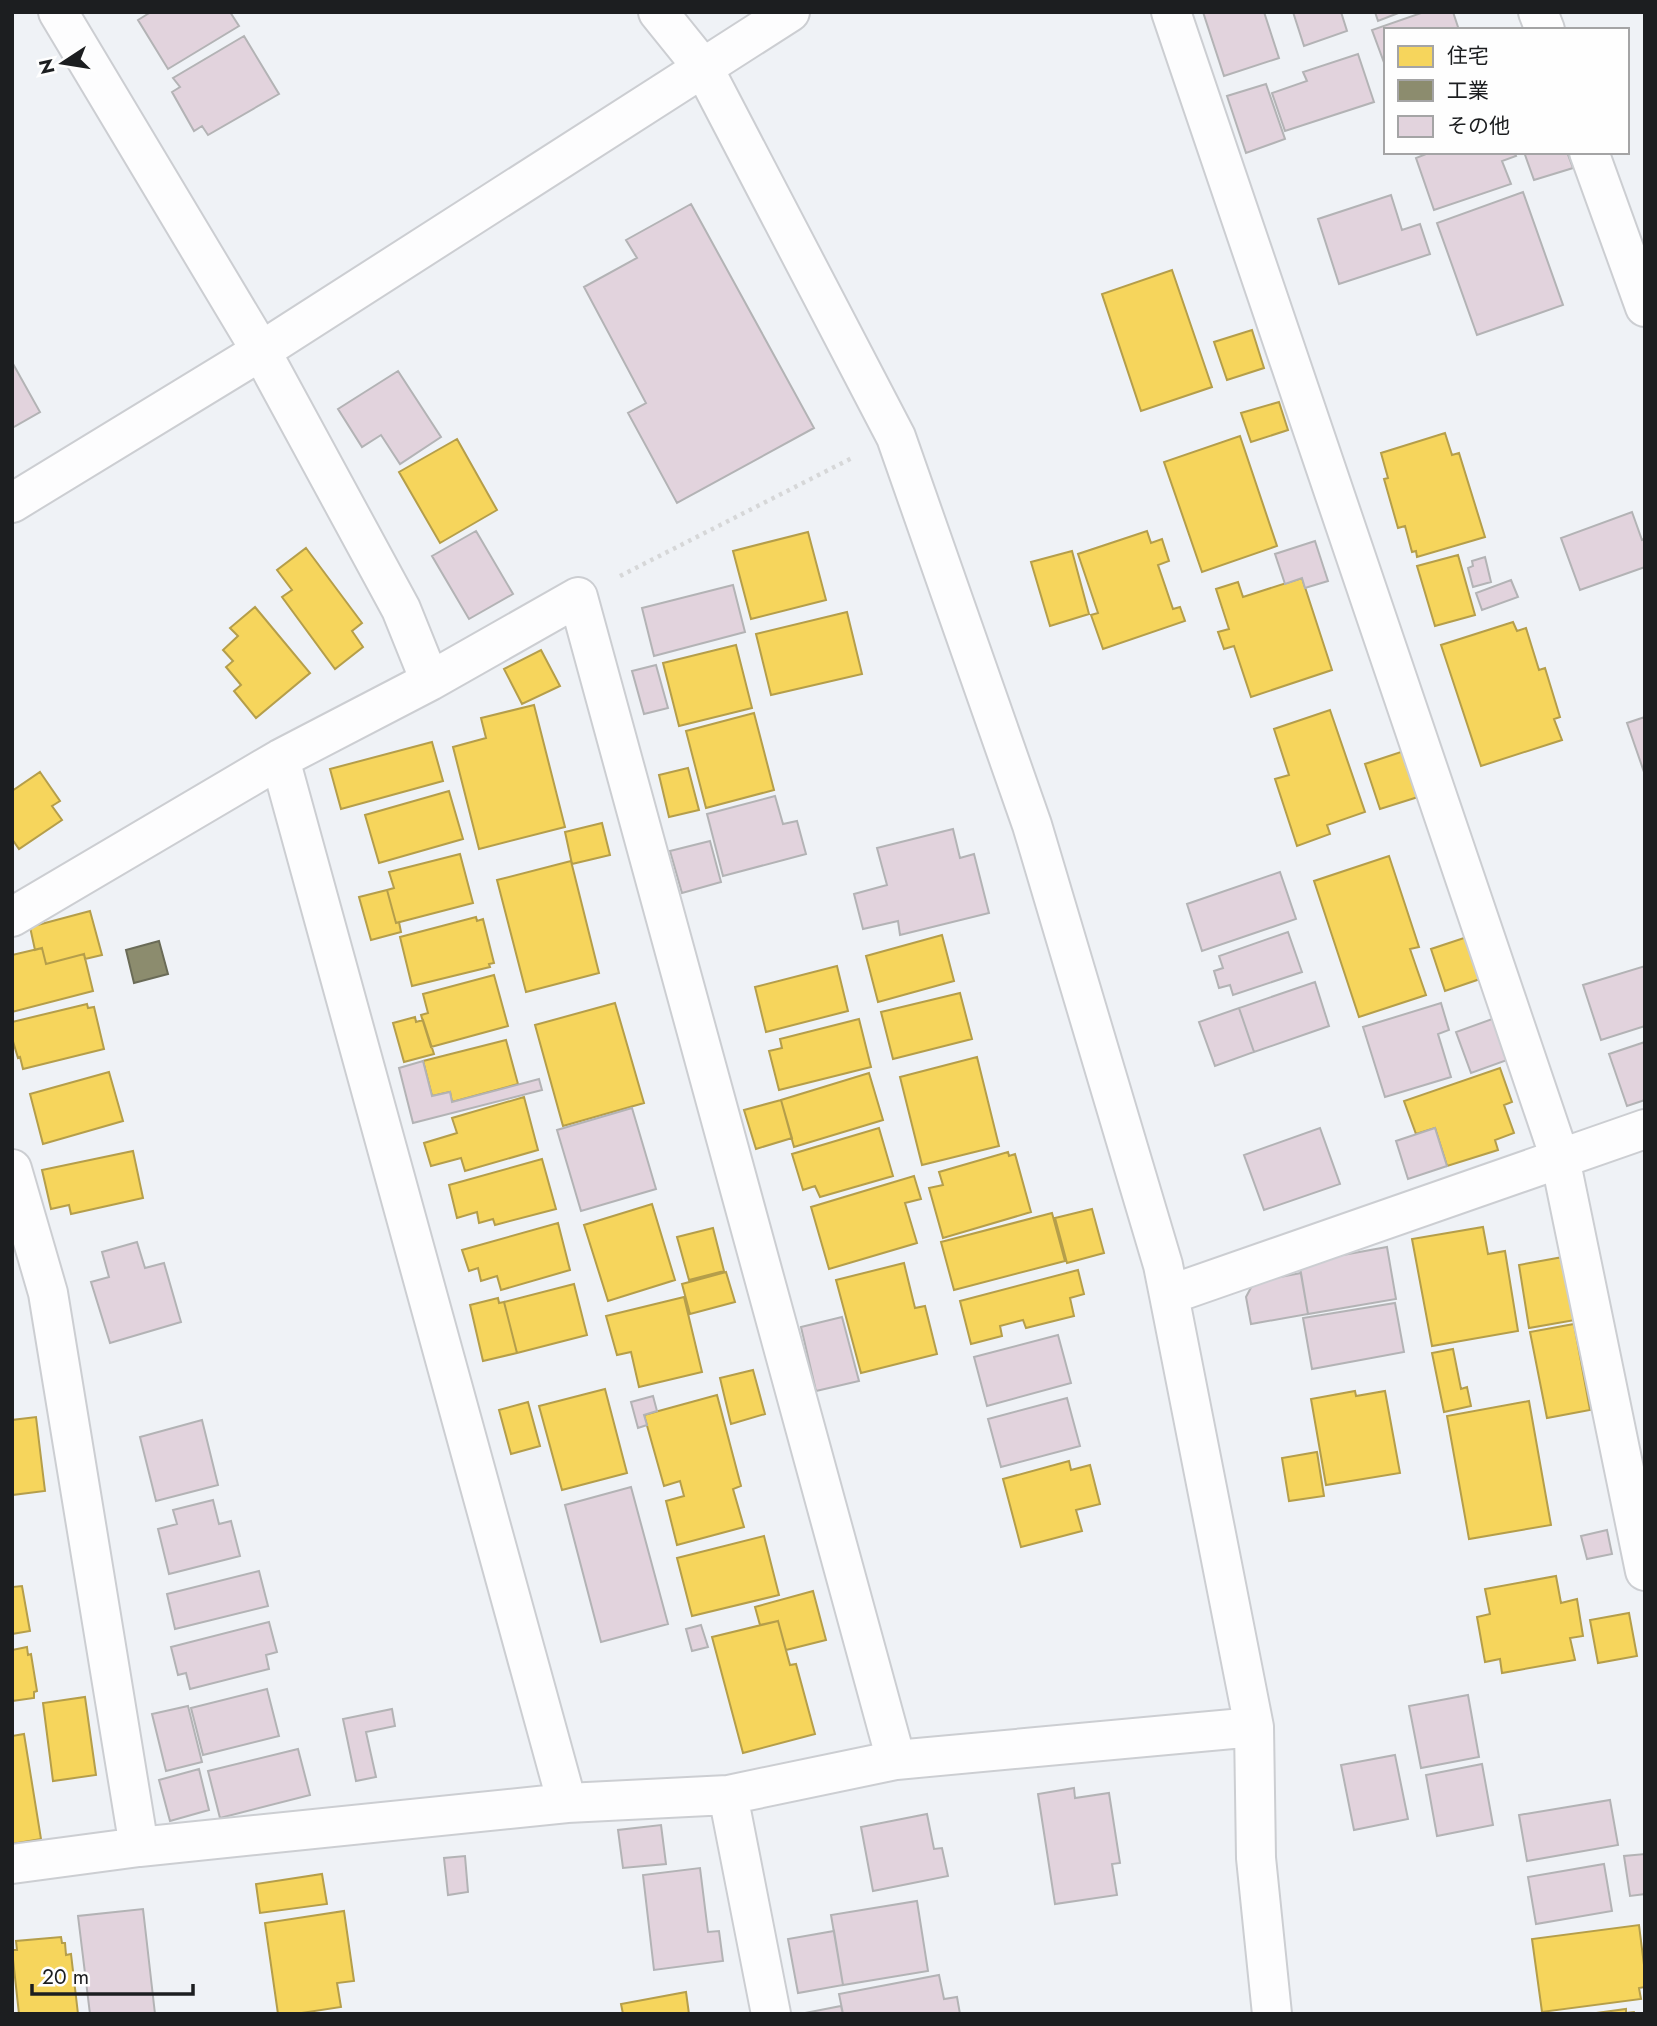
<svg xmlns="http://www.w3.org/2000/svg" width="1657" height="2026" viewBox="0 0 1657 2026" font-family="Jost,'Noto Sans JP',sans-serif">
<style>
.homes{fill:#f6d55c;stroke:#b59e4a;stroke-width:2}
.industry{fill:#8c8c6e;stroke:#6a6b57;stroke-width:2}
.building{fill:#e2d3dd;stroke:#b3b3b5;stroke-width:2}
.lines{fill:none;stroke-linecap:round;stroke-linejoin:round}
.minor-casing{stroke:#ccced2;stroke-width:42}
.path{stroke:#d6d7d8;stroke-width:4.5;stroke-dasharray:3.5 5;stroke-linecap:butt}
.minor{stroke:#fdfdfe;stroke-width:38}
</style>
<rect width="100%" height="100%" fill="#eff2f6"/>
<path class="homes" d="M1172,270l40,117 -71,24 -39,-117z
M1252,330l12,38 -37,12 -13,-38z
M1279,402l9,28 -37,12 -10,-29z
M1445,433l7,22 7,-2 26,84 -68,20 -1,-6 -4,1 -7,-26 -7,2 -14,-49 4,-1 -7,-25z
M1240,436l37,110 -75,26 -38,-110z
M457,439l40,71 -57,33 -41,-71z
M1147,531l4,12 11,-4 7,22 -11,4 15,44 7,-2 5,14 -82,28 -12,-34 7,-2 -20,-59z
M808,532l18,68 -75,19 -18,-68z
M306,548l56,75 -10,8 11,16 -28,22 -53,-72 10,-7 -15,-20z
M1072,551l17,63 -39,12 -19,-64z
M1458,555l17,60 -40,11 -18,-60z
M1302,578l30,92 -81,27 -17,-51 -10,3 -6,-17 11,-3 -13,-40 22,-7 5,15z
M255,607l55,66 -54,45 -22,-27 7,-6 -15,-18 7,-6 -10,-11 15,-14 -8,-8z
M847,612l15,62 -91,21 -15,-61z
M1513,622l4,9 9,-3 13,42 6,-2 15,49 -6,2 8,21 -81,26 -40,-121z
M736,645l16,63 -73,18 -16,-63z
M541,650l19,36 -38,18 -18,-35z
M534,705l31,122 -86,22 -26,-102 33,-9 -5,-20z
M1330,710l35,102 -38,13 3,9 -33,12 -22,-67 14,-4 -15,-46z
M754,713l20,77 -68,18 -20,-77z
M432,742l11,39 -102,28 -11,-40z
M1404,751l14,46 -38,12 -15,-45z
M688,768l11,42 -30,7 -10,-42z
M40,772l20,29 -8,5 10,14 -43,29 -7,-10v-48z
M449,791l14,48 -84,24 -14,-48z
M602,823l8,32 -38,9 -7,-32z
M460,854l13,49 -77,20 -9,-33 7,-2 -5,-16z
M1389,856l30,91 -9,2 16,46 -67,22 -45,-136z
M571,861l28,112 -73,19 -29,-112z
M387,890l9,33 3,-1 2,10 -30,8 -12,-43z
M90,911l12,44 -17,4 -1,-5 -38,10 -4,-16 -7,2 -5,-23z
M476,917l1,4 6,-2 11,44 -5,1 1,3 -78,19 -12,-49z
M942,935l12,46 -76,21 -12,-46z
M1467,937l13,42 -35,12 -14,-42z
M42,948l4,16 38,-10 9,37 -81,21v-57z
M837,966l11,45 -82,21 -11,-45z
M494,975l14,51 -77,21 -10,-32 7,-2 -5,-19z
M960,993l12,46 -79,20 -12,-47z
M615,1003l29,100 -81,23 -28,-101z
M87,1004l1,4 6,-1 10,42 -81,20 -3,-12 -2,1 -6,-20v-16z
M415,1017l1,5 7,-2 11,34 -30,8 -11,-39z
M859,1019l12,48 -92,23 -10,-39 13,-3 -2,-9z
M506,1040l12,44 -66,18 -2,-10 -18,4 -9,-35z
M977,1057l22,89 -77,19 -22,-88z
M1500,1068l12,34 -8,3 10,28 -19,7 3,10 -51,16 -12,-38 -19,6 -12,-33z
M109,1072l14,49 -80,23 -13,-50z
M869,1073l14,47 -89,27 -13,-47z
M524,1097l14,53 -73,21 -4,-13 -30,8 -7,-23 33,-10 -5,-15z
M781,1100l11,38 -36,11 -12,-39z
M879,1128l14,48 -73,21 -5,-11 -12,4 -11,-36z
M133,1151l10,47 -72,16 -2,-9 -18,4 -9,-39z
M1008,1152l1,4 6,-2 16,58 -88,26 -14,-50 14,-3 -4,-13z
M542,1159l14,50 -61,16 -2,-6 -14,4 -2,-11 -20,6 -8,-33z
M914,1176l7,23 -16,4 12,40 -88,26 -18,-62z
M652,1204l23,76 -67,21 -24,-76z
M1092,1209l12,44 -37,10 -12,-45z
M1052,1213l13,48 -111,29 -13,-48z
M558,1223l12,47 -69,20 -4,-14 -16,5 -3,-13 -9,3 -7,-21z
M1483,1227l5,27 17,-3 13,80 -86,15 -20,-107z
M713,1228l11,43 -35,9 -12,-43z
M1563,1257l12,63 -46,8 -10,-63z
M904,1263l11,45 10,-2 12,48 -76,19 -25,-93z
M1078,1270l6,24 -14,4 4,18 -48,12 -3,-8 -23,6 2,10 -31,8 -11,-43z
M726,1272l9,30 -45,12 -8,-30z
M574,1284l13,51 -70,18 -13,-51z
M684,1297l18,75 -63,15 -8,-35 -14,3 -11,-39z
M498,1298l1,5 5,-1 13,51 -34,8 -13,-56z
M1574,1324l16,86 -43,8 -17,-86z
M1453,1349l8,40 6,-2 4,19 -27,6 -12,-59z
M753,1370l12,44 -34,10 -11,-46z
M605,1389l22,84 -65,17 -23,-84z
M1355,1391l1,5 29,-5 15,82 -74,12 -15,-86z
M717,1395l24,91 -8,3 11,38 -67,18 -11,-44 18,-5 -4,-15 -16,5 -20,-71z
M1529,1401l22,124 -82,14 -22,-123z
M528,1402l12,44 -29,8 -12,-44z
M36,1417l9,74 -33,4v-75z
M1317,1452l7,44 -35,5 -7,-43z
M1069,1461l2,9 19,-5 10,39 -24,6 6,21 -61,16 -18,-68z
M764,1536l15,59 -87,21 -15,-58z
M1556,1576l5,27 16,-4 6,37 -13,2 5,22 -73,13 -2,-14 -15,3 -8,-45 13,-3 -5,-25z
M12,1581l1,6 9,-1 8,45 -18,3z
M813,1591l13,49 -40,10 -8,-29 -18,4 -5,-18z
M1629,1613l8,43 -39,7 -8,-43z
M778,1621l12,44 6,-1 19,70 -72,19 -31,-116z
M27,1647l1,8 3,-1 6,37 -3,1v6l-22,3v-51z
M85,1697l11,78 -43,6 -10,-78z
M24,1734l17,105 -29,5v-108z
M322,1874l5,30 -67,9 -4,-29z
M344,1911l10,70 -17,2 4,24 -46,7h-17l-13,-91z
M1639,1925l6,48v14l-6,1 2,11 -99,13 -10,-73z
M61,1937l1,6h3l1,12 5,-1 7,60h-59l-7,-64h5l-1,-9z
M686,1992l3,22h-66l-2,-10z
M1626,2009v4l8,-1 1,2h-46z"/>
<path class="industry" d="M159,941l9,33 -34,9 -8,-33z"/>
<path class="building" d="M151,12h79l9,14 -71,43 -30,-49z
M1203,12h61l15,46 -55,18z
M1293,12h48l6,19 -43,15z
M1375,12h26l-23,9z
M1424,12h29l6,18h-73v38l-14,-38z
M244,36l35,58 -71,41 -6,-9 -8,5 -22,-39 8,-5 -7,-9z
M1358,54l16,48 -89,29 -13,-38 35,-12 -4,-9z
M1266,84l19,55 -39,14 -19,-57z
M1431,152h83l2,4 -14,5 9,23 -77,26 -18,-52z
M1524,152h43l6,16 -39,12z
M1523,192l40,113 -86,30 -40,-112z
M1391,195l11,35 18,-6 10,30 -91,30 -21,-65z
M691,204l123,224 -137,75 -49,-90 18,-10 -62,-116 53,-29 -11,-18z
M12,362l28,50 -28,16z
M398,371l43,66 -41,27 -19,-29 -19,12 -24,-38z
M1632,512l10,28 3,-1v28l-65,23 -19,-52z
M476,531l37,63 -44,25 -37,-63z
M1315,541l13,40 -23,7 -3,-10 -17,6 -10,-30z
M1485,557l6,25 -18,5 -5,-19 5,-2 -1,-5z
M1511,580l7,17 -36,13 -6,-17z
M733,585l12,47 -91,24 -12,-48z
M656,665l12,43 -24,6 -12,-43z
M1645,717v55h-1l-17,-49z
M775,796l8,28 14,-3 9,33 -83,22 -16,-62z
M953,829l7,29 14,-4 15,59 -89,22 -2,-14 -35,8 -9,-35 33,-9 -10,-37z
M710,841l11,41 -39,11 -12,-42z
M1280,872l16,47 -94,32 -15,-47z
M1288,932l14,40 -69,23 -3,-10 -11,3 -5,-17 9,-3 -4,-12z
M1645,966v60l-44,14 -18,-55z
M1315,982l14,44 -75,26 -15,-44z
M1441,1003l8,27 -11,4 13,43 -66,20 -22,-70z
M1239,1008l15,44 -39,14 -16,-44z
M1495,1018l15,41 -39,14 -15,-41z
M1645,1042v58l-18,6 -18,-52z
M423,1061l9,35 18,-4 2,10 87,-23 3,11 -129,33 -14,-55z
M632,1108l24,81 -75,22 -24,-81z
M1320,1128l20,56 -76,26 -20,-55z
M1435,1128l12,38 -39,13 -12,-38z
M137,1242l8,26 19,-5 17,59 -71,21 -19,-61 18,-5 -7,-25z
M1387,1247l9,52 -88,15 -9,-51z
M1301,1273l7,41 -57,10 -5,-27 8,-15z
M1395,1303l9,49 -92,17 -9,-51z
M842,1317l17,64 -43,10 -15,-64z
M1058,1335l13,48 -84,23 -13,-49z
M653,1396l4,15 -13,4 3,10 -9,3 -7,-26z
M1067,1398l13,48 -79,21 -13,-48z
M202,1420l16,65 -62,16 -16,-64z
M631,1487l37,137 -67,18 -36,-137z
M213,1500l6,24 12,-3 9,35 -71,18 -11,-45 19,-5 -4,-14z
M1607,1530l5,24 -25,5 -6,-23z
M259,1571l9,35 -93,23 -8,-35z
M269,1622l8,30 -11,3 3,14 -79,20 -4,-16 -8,2 -7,-28z
M701,1625l7,22 -16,4 -6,-22z
M267,1689l12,47 -76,19 -12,-47z
M1468,1695l11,62 -58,11 -12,-62z
M188,1706l14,56 -36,9 -14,-57z
M392,1709l3,17 -29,6 10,45 -20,4 -13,-62z
M298,1749l12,46 -90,23 -12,-47z
M1395,1755l13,64 -54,11 -13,-65z
M1482,1764l11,61 -56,11 -11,-61z
M199,1769l10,41 -39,11 -11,-41z
M1074,1788l1,10 34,-5 11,70 -8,1 5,31 -62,9 -17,-110z
M1610,1800l8,45 -91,16 -8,-46z
M927,1814l7,35 8,-1 6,28 -75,15 -12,-64z
M661,1825l5,39 -43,4 -5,-38z
M1645,1854v40l-15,2 -6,-40z
M465,1856l3,36 -20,3 -4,-37z
M1604,1864l8,47 -76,13 -8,-47z
M700,1868l8,64 11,-1 4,30 -69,9 -11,-95z
M917,1901l11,70 -85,14 -12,-70z
M143,1909l12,105h-65l-12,-98z
M834,1931l9,54 -45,8 -10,-54z
M939,1975l5,24 13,-2 3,17h-117l-4,-20z
M841,2006l2,8h-43z"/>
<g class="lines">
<defs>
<path id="minor" d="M58,12l203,339 140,258 29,72
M658,12l46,57 192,368 136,388 131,440 6,30 85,432 2,131 16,156
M1171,12l389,1146 85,413
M1538,12l7,18
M1589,152l56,155
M12,503l249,-152 529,-339
M280,759l287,1044
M12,917l268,-158 150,-78 148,-84 318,1163 -168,35 -161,8 -428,44 -127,17
M12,1169l36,124 91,554
M1169,1295l476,-166
M896,1760l358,-33
M728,1795l43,219"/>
</defs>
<use href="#minor" class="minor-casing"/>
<path class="path" d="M620,576l232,-118"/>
<use href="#minor" class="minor"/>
</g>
<rect width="1657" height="2026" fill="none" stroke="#1c1e20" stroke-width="28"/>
<rect x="1384" y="28" width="245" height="126" fill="#fefefe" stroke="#a4a4a5" stroke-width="2"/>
<rect x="1398" y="46" width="35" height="21" fill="#f6d55c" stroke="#a4a4a5" stroke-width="2"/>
<text x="1447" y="63" font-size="21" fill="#1c1e20">住宅</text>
<rect x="1398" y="80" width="35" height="21" fill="#8c8c6e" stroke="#a4a4a5" stroke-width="2"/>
<text x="1447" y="98" font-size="21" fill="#1c1e20">工業</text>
<rect x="1398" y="116" width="35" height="21" fill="#e2d3dd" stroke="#a4a4a5" stroke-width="2"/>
<text x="1447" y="133" font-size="21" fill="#1c1e20">その他</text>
<g transform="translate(63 63) rotate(258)" stroke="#fefefe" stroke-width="5" paint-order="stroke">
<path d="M0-5L12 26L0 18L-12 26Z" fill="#1c1e20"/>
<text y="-10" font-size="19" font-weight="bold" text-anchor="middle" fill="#1c1e20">N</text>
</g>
<path d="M32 1984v10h161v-10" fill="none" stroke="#1c1e20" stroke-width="3.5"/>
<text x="42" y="1984" font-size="21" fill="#1c1e20" stroke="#fefefe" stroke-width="5" paint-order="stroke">20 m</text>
</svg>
